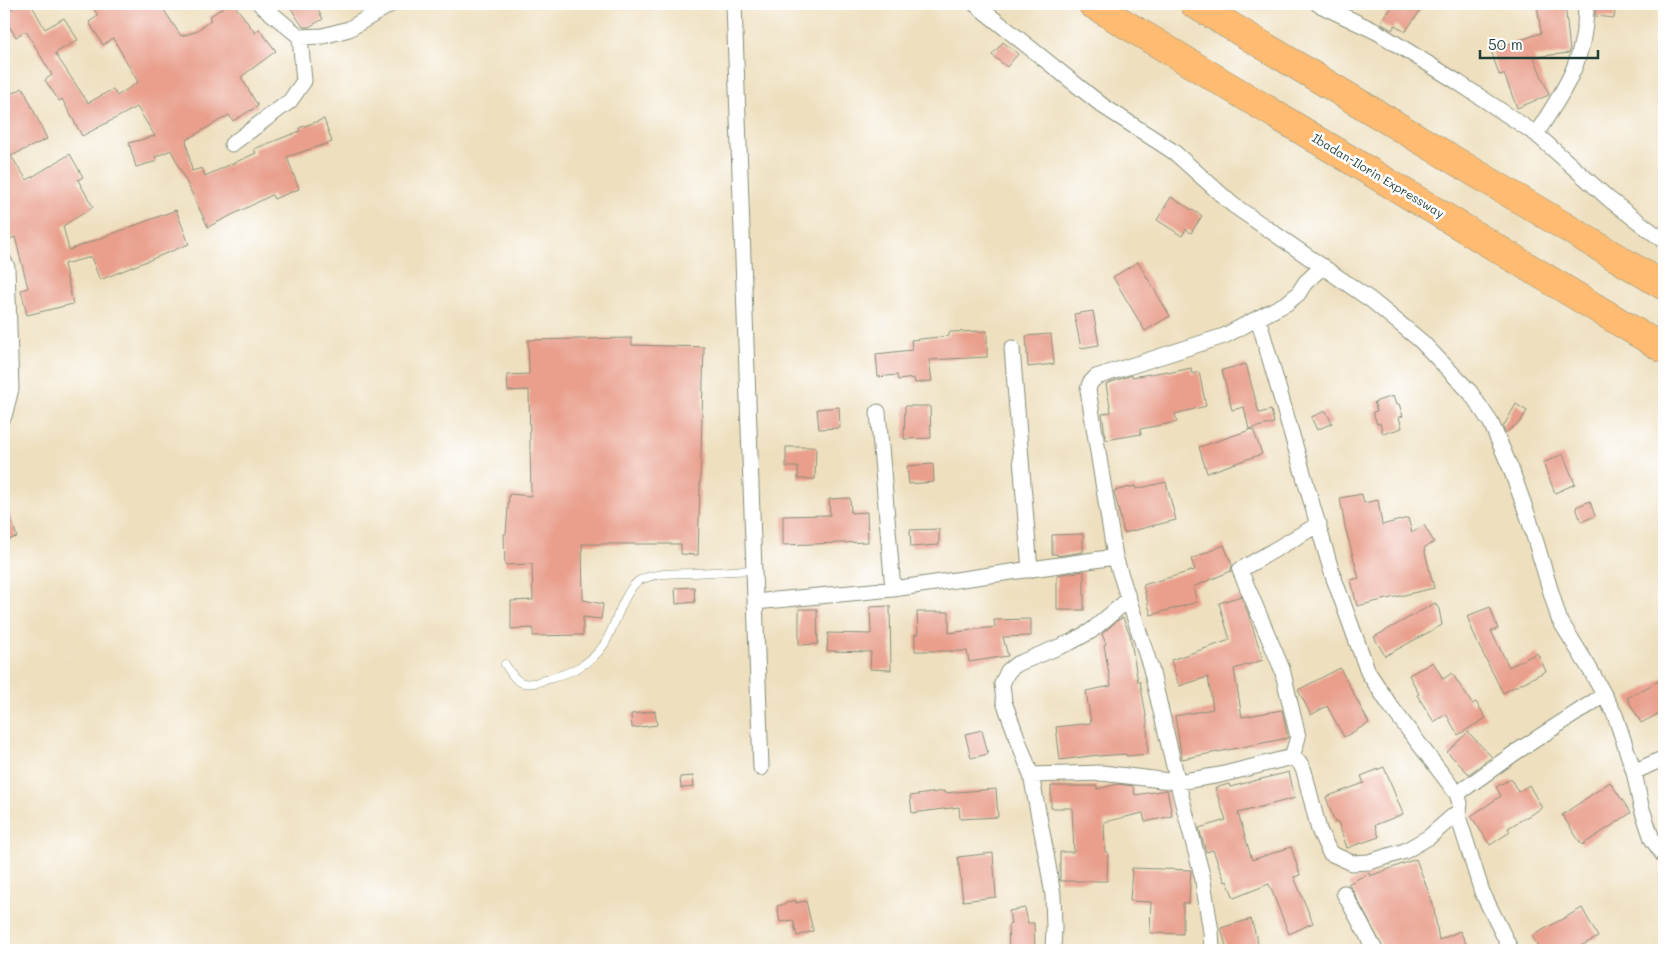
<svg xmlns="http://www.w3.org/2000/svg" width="1668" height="954" viewBox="0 0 1668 954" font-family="Mali,sans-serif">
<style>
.building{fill:#e99f8c}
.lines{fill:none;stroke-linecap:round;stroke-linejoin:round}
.lane-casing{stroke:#868e79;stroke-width:9}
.street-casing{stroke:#868e79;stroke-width:17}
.highway-casing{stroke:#868e79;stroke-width:29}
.lane{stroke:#fff;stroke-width:8}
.street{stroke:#fff;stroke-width:15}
.highway{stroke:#ffbb71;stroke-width:28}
.labels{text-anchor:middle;stroke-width:5;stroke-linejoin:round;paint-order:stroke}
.street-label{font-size:12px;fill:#1f3d34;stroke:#fff}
</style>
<rect width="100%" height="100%" fill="#fff"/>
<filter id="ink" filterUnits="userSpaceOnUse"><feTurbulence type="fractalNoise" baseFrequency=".02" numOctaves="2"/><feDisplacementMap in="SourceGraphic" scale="10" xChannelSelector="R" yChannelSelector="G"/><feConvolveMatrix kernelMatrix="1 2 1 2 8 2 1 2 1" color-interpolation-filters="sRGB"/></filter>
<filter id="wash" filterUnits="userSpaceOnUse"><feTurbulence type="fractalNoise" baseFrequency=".0096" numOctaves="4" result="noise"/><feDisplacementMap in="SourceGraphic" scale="20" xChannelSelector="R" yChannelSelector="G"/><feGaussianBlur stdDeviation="1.12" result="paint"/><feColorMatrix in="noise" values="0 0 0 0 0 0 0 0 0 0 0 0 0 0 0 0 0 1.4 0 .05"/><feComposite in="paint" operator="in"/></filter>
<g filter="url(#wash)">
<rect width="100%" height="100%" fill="#eedfbe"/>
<g id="blocks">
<path class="building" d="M21,4h10l14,25 19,-11 14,22 -23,13 33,50 25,-14 4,7 21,-14 -25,-44 -10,7 -14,-23 9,-6 -7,-12h69l21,32 14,-4 16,-12 -2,-3 19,-13h6l21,29 4,-4 17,22 -35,26 17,29 -25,15 -4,-6 -43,25 6,31 10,-3 3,8 51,-23 -2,-4 46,-18 -1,-3 25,-9 8,23 -45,15 12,32 -25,10 -2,-4 -64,32 -37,-77 -16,7 2,4 -21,6 -7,-24 26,-7 -18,-29 -55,29 -20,-37 -3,2 -14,-21 7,-5 -26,-44 -10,6 -12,-19v-5z
M288,4h27l8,15 -14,8h-6z
M1394,4h31l-20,28 -10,-7 -3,5 -12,-7z
M1537,4h28l5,47 -1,2 -35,4 15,38 -32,13 -13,-34 -5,1 -8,-25 50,-17z
M1596,4h20l-2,14 -19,-2z
M1003,42l15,12 -11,13 -15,-12z
M23,88l24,51 -36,17 16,24 43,-26 13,23 -5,3 15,27 -30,19 6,24 107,-40 13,34 -89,36 -9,-23 -27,7 9,40 -46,11 -6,-25 7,-2 -13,-51 -5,2 -6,-15v-8l5,-3 -5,-9v-107z
M1171,197l31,19 -11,17 -5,-4 -4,7 -25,-16z
M1138,262l32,54 -25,15 -32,-54z
M1093,311l6,34 -18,3 -7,-34z
M987,331v26l-58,3 3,21 -17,2 -1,-5 -16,2 -1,-5 -19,2 -2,-23 36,-4 -1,-10 38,-4v-4z
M1051,334l3,30 -26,3 -2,-31z
M632,338v7l72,2 -6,208 -17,-1v-10h-99l1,56 20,4 -2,15 -18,-2v18l-50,1v-8l-22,1v-28l22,-1 -1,-36 -27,1 -1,-31h2l3,-40 22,2 -2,-106 -21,1 -1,-16 22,-1 -1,-34z
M1246,364l13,49 12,-3 3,13 -25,6 -5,-22 -12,3 -10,-40z
M1191,368l1,6 7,-2 7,34 -31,8 2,8 -37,7 1,5 -35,6 -4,-26 9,-2 -5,-28 26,-9v2l36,-6v2z
M1393,396l3,9 3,-1 4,12 -4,1 3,11 -19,6 -3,-11 -3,1 -4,-12 4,-1 -3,-9z
M1516,404l11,7 -7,11 -15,11 -2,-6z
M905,406h25l1,32 -27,1z
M839,407l1,21 -21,1 -2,-20z
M1326,411l6,12 -15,7 -6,-13z
M1253,429l9,25 -55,19 -8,-26z
M786,447h30l-1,32h-17v-12h-12z
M1563,454l12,30 -20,9 -12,-30z
M933,464l1,18 -25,2 -2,-18z
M1166,482l10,38 -52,13 -10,-42 21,-5 1,3z
M1362,494l2,9 14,-3 4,25 26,-7 4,15 12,-8 10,17 -10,6 10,40 -77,18 -6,-26 8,-2 -14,-51 -5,-29z
M850,498l1,15 16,-1 1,30 -85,3v-29l47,-1 -1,-16z
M1590,501l5,15 -14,6 -5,-15z
M4,504h2l11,33 -13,4z
M939,529v16l-28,2 -1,-17z
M1083,534v18l-26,4v-2h-5v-19z
M1224,545l8,20 -1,6 -38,16 4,15 -46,13 -8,-30 52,-15 -4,-11z
M1084,571v39h-27v-35z
M694,587l1,15 -19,2 -1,-16z
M1241,596l7,17 15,47 -29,9 8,48 40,-7 6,28 -106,21 -7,-43 38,-7 -5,-32 -29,9 -8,-26 59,-20 -11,-37z
M1435,603l4,6 3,16 -57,31 -11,-19z
M890,606l1,64 -21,-1 1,-17 -44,-1 1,-18 43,1 -1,-27z
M1490,607l8,22 -7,2 18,36 28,-14 9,18 -43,22 -26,-51 -10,-26z
M799,609h18l1,35 -19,1z
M917,612h32v21l46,-6 -1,-7 37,-1v17l-28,1 5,19 -39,6 -2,-11h-52v-17h3z
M1123,618l7,17 8,47 2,-1 7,40 1,33 -22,2v-2l-28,2v-1l-38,5 -4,-33 35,-4 -5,-32 25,-5 -7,-41 2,-1 -4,-10 16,-14z
M1433,662l10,17 9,-6 20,31 4,-2 10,16 -28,17 -12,-21 -12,8 -17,-27 2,-1 -10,-19z
M1340,668l29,55 -25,14 -17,-31 -16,9 -13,-25z
M1664,678v33l-23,12 -14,-25z
M655,711l2,14 -25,3 -1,-14z
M982,730l6,24 -17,4 -6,-24z
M1468,732l24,25 -23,17 -22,-22z
M1384,767l19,47 -28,11 4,12 -32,11 -9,-26 -3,1 -9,-26 38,-14 -3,-7z
M1289,772l6,26 -57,15 14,47 39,-13 9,28 -6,2 19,46 -24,11 -20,-50 -35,14 -7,-17 -2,1 -12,-32 -7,2 -7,-24 27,-8 -11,-32 14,-4 1,3z
M693,776l1,11 -13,1 -1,-11z
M1511,779l7,13 11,-7 13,23 -34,20 2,4 -20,13 -19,-29 30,-20 -5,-9z
M1610,782l21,31 -49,32 -20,-30z
M1118,784l15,2 2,9 32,-5 5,26 -27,6 -2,-9 -39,9 1,30h3l-1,29h-47v-29h14l-2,-44h-21v-22h46v3z
M996,789l2,28 -38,2 -1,-12 -47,6 -2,-17 34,-5v2z
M993,853l3,44 -33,4 -5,-44z
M1416,859l17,45 6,36 21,-9 9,19h-85l-32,-61 -4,-5 21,-11 1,3z
M1132,868l59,2 -2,33h-6v31l-33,-1 1,-31 -21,-1z
M796,900v3l10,-2 7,30 -16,5 -4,-16 -13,2 -3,-16z
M1025,908l3,15h6l1,27h-26l-1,-25 3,-1 -2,-13z
M1582,908l16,29 -25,13h-33l-8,-14z
M1251,919l9,31h-33l-6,-22z"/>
</g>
</g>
<g filter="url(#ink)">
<use href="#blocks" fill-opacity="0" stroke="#868e79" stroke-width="1"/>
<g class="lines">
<defs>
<path id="lane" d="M505,664c13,22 18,23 44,15 20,-6 41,-14 54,-33 11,-15 21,-58 37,-66 17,-8 35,-6 53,-7 20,-1 41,-2 61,-3"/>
<path id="street" d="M260,4l40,33 23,-1 26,-7 42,-25
M734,4l27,764
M975,4l128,102 71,46 59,53 138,95 50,41 49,51 21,31 20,46 18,50 30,100 32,52 24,44 19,57 7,34 11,33 12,17
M1318,4l59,28 79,49 80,53
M1586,4c0,56 -21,85 -50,130l74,66 54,41
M232,144l58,-43 14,-20 -4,-44
M4,261l3,6 4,122 -7,27
M1012,348l18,222
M878,412l15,177
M755,602l138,-13 222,-32
M1292,757l6,-20 -16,-68 -42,-99 79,-46
M1634,772l30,-14
M1031,775l71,-2 76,9 42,-7 72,-18 8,6 4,8 15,59 11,23 22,10 17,-1 36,-11 24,-14 30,-26 1,-8 -3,-9 -68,-90 -21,-32 -36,-99 -74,-255
M1457,794l59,-42 88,-57
M1459,811l-1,5 24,76 29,58
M1344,893l31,57
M1053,950l1,-23 -1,-32 -8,-47 -14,-73 -27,-73 -2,-18 6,-13 9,-7 54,-22 20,-11 38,-32
M1212,950l-1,-18 -9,-57 -20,-75 -31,-131 -36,-112 -27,-167 2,-7 6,-6 128,-41 63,-33 11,-9 7,-11 18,-17"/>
<path id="highway" d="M1092,4l572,345
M1194,4l470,282"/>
</defs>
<use href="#lane" class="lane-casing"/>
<use href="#street" class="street-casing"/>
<use href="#highway" class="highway-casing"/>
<use href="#lane" class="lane"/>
<use href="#street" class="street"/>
<use href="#highway" class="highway"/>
</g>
</g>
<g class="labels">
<g class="street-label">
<text transform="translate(1378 176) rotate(31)" y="4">Ibadan-Ilorin Expressway</text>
</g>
</g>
<rect width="1668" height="954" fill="none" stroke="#fff" stroke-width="20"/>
<path d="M1480 50v8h118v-8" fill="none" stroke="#1f3d34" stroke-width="2.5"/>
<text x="1488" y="50" font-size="15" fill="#1f3d34" stroke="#ffffff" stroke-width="4" paint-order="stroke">50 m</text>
</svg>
